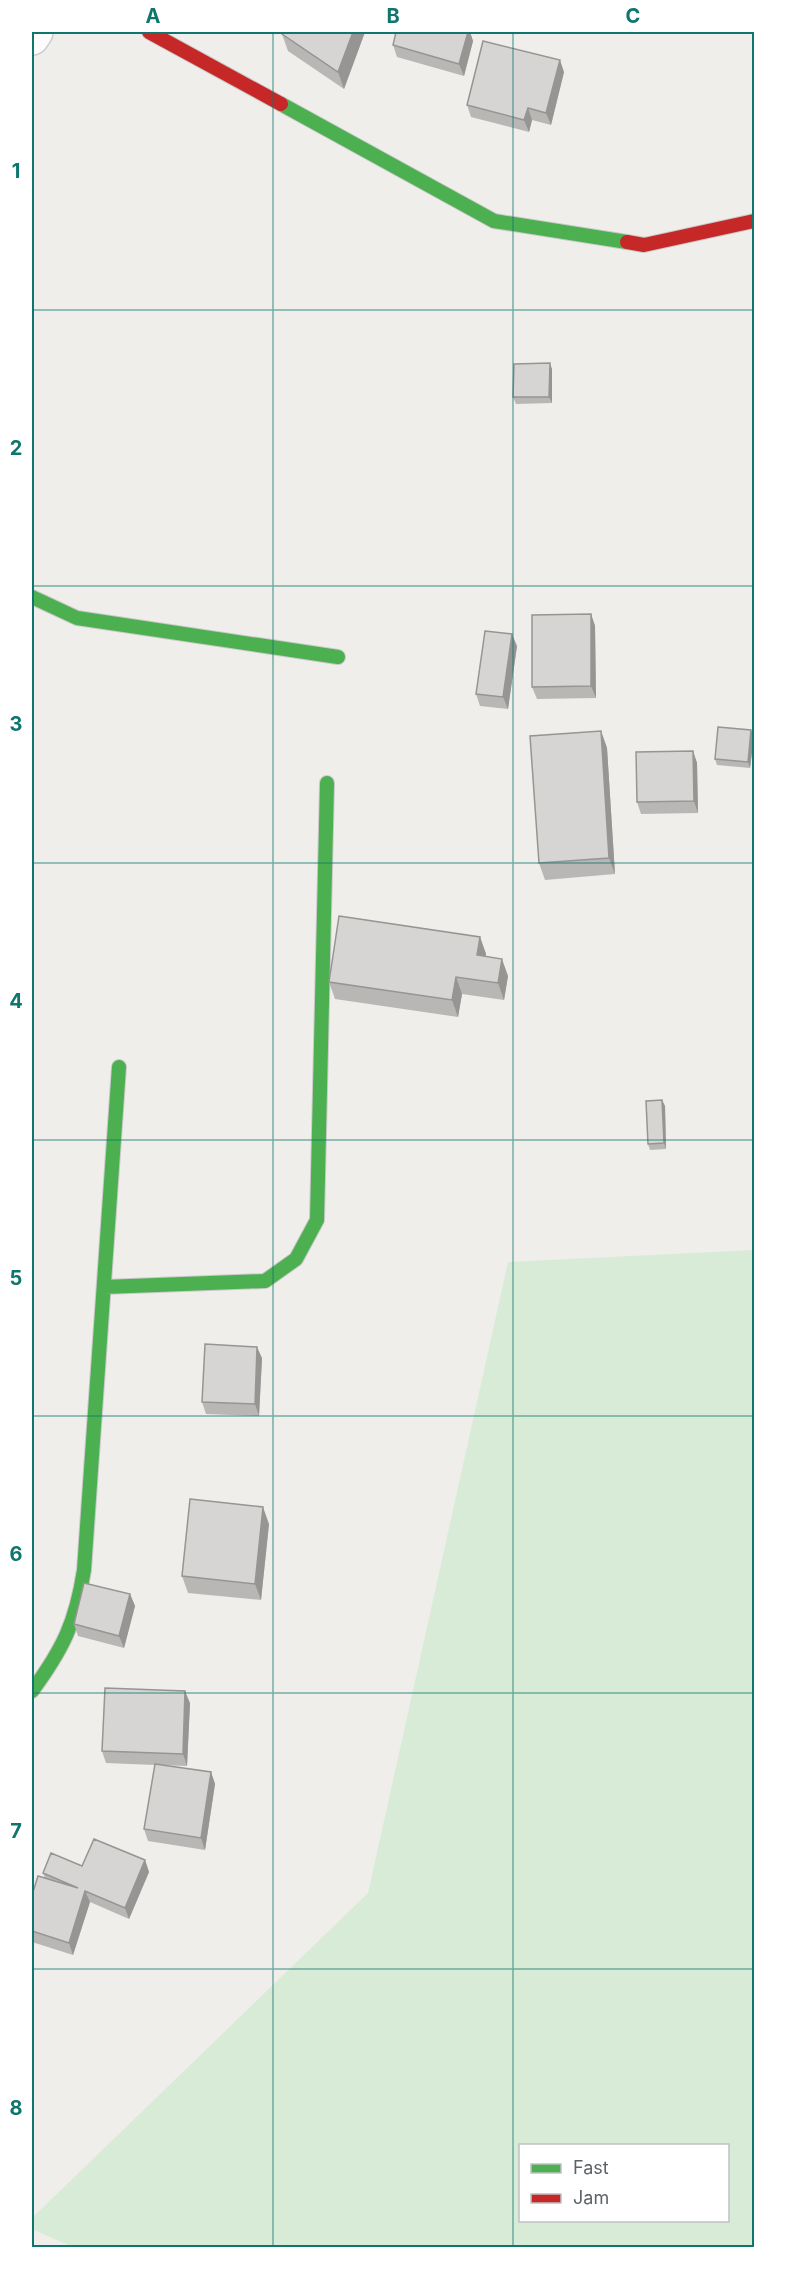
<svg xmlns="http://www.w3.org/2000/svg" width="786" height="2279" viewBox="0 0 786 2279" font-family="Inter,sans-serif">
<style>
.green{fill:#d8ebd6;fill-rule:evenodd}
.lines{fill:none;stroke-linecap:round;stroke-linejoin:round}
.street-casing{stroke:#cbcccc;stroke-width:36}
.fast-casing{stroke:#cacacb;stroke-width:16}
.jam-casing{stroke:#cacacb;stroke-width:16}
.street{stroke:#fdfcfc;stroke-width:33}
.fast{stroke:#4caf50;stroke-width:14}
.jam{stroke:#c62828;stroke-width:14}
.wall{fill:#b8b7b5}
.shaded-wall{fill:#969594}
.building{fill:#d6d5d3;stroke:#969594;stroke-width:1.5}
.grid{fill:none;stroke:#0f766e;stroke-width:1.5;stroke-opacity:0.55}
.neatline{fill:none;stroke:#0f766e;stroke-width:2}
.grid-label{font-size:20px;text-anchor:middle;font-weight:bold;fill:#0f766e}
</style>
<rect width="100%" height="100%" fill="#efeeea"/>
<path class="green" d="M754,1250v997l-679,1 -43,-19v-11l336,-325 140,-631zM520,2146h208v74h-208z"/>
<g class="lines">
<defs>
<path id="street" d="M32,38l4,-6"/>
<path id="fast" d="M281,104l213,117 133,21
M32,597l45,21 261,39
M104,1287l161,-6 31,-22 21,-39 10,-437
M32,1691c31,-42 44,-69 52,-121l35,-503"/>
<path id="jam" d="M149,32l132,72
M627,242l17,3 110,-24"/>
</defs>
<use href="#street" class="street-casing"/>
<use href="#fast" class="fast-casing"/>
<use href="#jam" class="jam-casing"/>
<use href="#street" class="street"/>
<use href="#fast" class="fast"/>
<use href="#jam" class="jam"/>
</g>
<path class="wall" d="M272,32h93l-21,57 -56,-38 -6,-17z
M396,32h74l3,9 -9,35 -67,-19 -4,-12z
M564,72l-13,53 -19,-5 -3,12 -58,-15 -4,-12z
M552,369v34l-36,1 -3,-7z
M591,614l4,12 1,72 -59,1 -5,-12z
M517,646l-9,63 -28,-3 -4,-12z
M601,731l6,17 8,126 -70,6 -6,-17z
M754,736l-4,32 -33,-3 -2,-6z
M693,751l4,12 1,50 -57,1 -4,-12z
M480,937l6,17 -1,2 23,20 -4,24 -42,-6 -4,23 -123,-18 -6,-17z
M662,1100l3,6 1,43 -16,1 -2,-6z
M262,1358l-3,58 -53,-2 -4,-12z
M269,1524l-8,76 -73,-7 -6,-17z
M130,1594l5,12 -11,42 -46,-12 -4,-12z
M190,1703l-3,63 -27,-1 51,7 4,12 -10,66 -57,-9 -4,-12 11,-64 -49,-2 -4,-12z
M145,1860l4,12 -20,47 -39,-17 -17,53 -41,-13v-47l13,-17 -2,-5 39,-7z"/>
<path class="shaded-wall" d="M353,32h12l-21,57 -6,-17z
M468,32h2l3,9 -9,35 -5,-12z
M560,60l4,12 -13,53 -5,-12z
M528,108l4,12 -3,12 -5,-12z
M550,363l2,6v34l-3,-6z
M591,614l4,12 1,72 -5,-12z
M512,634l5,12 -9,63 -5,-12z
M751,730l3,6 -4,32 -2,-6z
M601,731l6,17 8,126 -6,-16z
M693,751l4,12 1,50 -4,-12z
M480,937l6,17 -3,18 -6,-17z
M502,959l6,17 -4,24 -6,-17z
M456,977l6,17 -4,23 -6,-17z
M662,1100l3,6 1,43 -2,-6z
M257,1347l5,11 -3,58 -4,-12z
M263,1507l6,17 -8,76 -6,-16z
M130,1594l5,12 -11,42 -5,-12z
M185,1691l5,12 -3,63 -4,-12z
M211,1772l4,12 -10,66 -4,-12z
M145,1860l4,12 -20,47 -4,-11z
M85,1891l5,11 -17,53 -4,-12z"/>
<path class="building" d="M283,32h70l-15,40 -56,-38z
M396,32h72l-9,32 -66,-19z
M483,41l77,19 -14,53 -18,-5 -4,12 -57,-15z
M550,363l-1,34h-36l1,-33z
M591,614v72l-59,1v-72z
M485,631l27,3 -9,63 -27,-3z
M718,727l33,3 -3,32 -33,-3z
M601,731l8,127 -70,5 -9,-127z
M693,751l1,50 -57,1 -1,-50z
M339,916l141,21 -3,18 25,4 -4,24 -42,-6 -4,23 -123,-18z
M662,1100l2,43 -16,1 -2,-43z
M205,1344l52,3 -2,57 -53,-2z
M190,1499l73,8 -8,77 -73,-8z
M84,1583l46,11 -11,42 -45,-12z
M105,1688l80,3 -2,63 -81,-3z
M155,1764l56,8 -10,66 -57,-9z
M94,1839l51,21 -20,48 -40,-17 -16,52 -37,-12v-36l6,-19 40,12 -35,-15 8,-20 31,13z"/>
<path class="grid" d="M273,32v2216M513,32v2216M32,310h722M32,586h722M32,863h722M32,1140h722M32,1416h722M32,1693h722M32,1969h722"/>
<rect width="786" height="2279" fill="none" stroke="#ffffff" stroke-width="66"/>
<rect x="519" y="2144" width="210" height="78" fill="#ffffff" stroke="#bfc1c3" stroke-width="1.5"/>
<rect x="531" y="2164" width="30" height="9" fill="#4caf50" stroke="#bfc1c3" stroke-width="1.5"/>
<text x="573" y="2174" font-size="18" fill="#5f6368">Fast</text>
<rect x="531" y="2194" width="30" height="9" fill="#c62828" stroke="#bfc1c3" stroke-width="1.5"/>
<text x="573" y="2204" font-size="18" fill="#5f6368">Jam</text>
<rect x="33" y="33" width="720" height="2213" class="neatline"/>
<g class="grid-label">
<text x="153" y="23">A</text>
<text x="393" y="23">B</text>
<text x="633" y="23">C</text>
<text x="16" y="178">1</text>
<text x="16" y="455">2</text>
<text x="16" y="731">3</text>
<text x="16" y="1008">4</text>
<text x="16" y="1285">5</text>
<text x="16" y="1561">6</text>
<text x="16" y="1838">7</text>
<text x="16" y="2115">8</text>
</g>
</svg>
